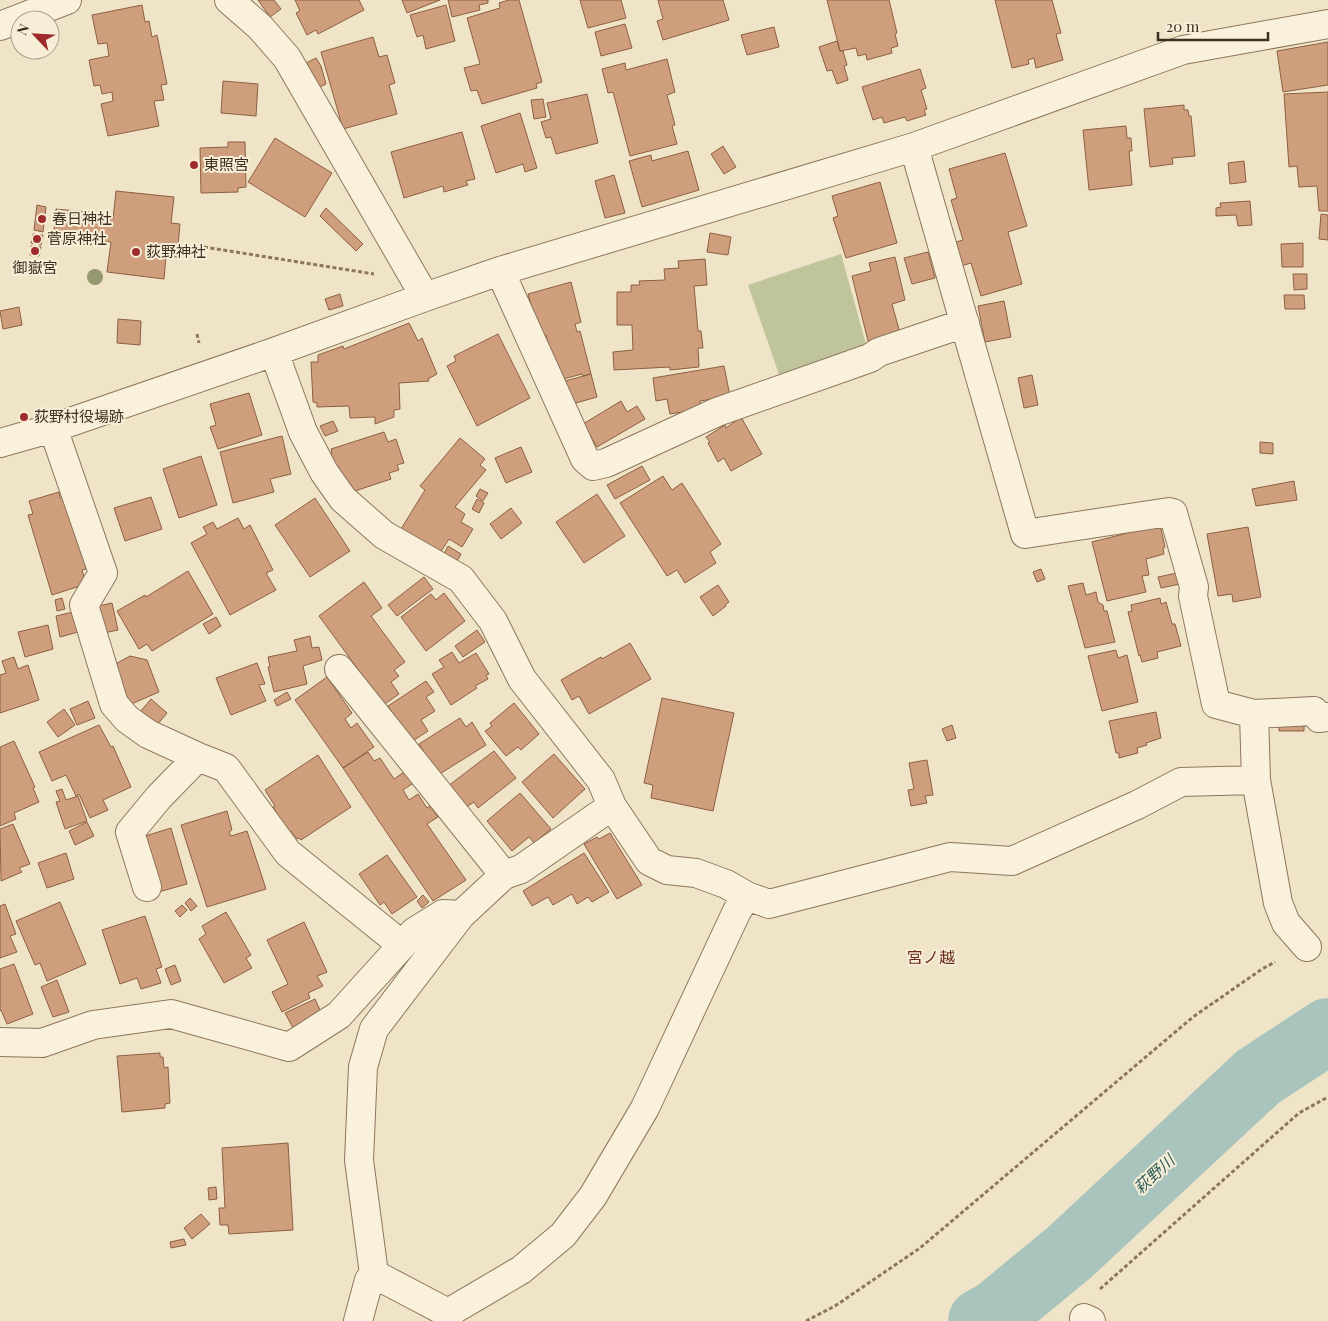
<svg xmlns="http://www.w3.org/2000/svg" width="1328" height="1321" viewBox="0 0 1328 1321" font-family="'Playfair Display','Noto Sans JP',serif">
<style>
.cemetery{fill:#bfc49a}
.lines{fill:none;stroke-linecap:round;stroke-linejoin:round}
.river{stroke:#a9c4bc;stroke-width:66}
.building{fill:#cf9f7d;stroke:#8d5f41}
.minor-casing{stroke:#8d765c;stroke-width:30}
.path{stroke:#8d765c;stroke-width:3;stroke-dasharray:4 2.5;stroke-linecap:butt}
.minor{stroke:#faf1dc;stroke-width:28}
.tree{fill:#96986f}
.poi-dot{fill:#9e2a2b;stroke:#f7eed8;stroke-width:2}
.labels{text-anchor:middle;stroke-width:4;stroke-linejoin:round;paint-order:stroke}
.poi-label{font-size:15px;fill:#3d2e20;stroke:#f7eed8;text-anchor:start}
.neighbourhood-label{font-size:16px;fill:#6b2e1e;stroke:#f7eed8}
.water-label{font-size:16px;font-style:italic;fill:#2f5d5a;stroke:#f7eed8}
</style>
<rect width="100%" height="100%" fill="#f0e4c8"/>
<path class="cemetery" d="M841,254l28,101 -87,28 -34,-98z"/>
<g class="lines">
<path class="river" d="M981,1321l15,-8 74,-61 188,-175 70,-46"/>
</g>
<path class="building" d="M258,0h16l7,9 -11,8z
M295,0h64l5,10 -46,24 -2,-4 -9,5 -11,-22 4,-2z
M402,0h38l-33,13z
M448,0h40v3l-9,2 1,5 -28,7z
M509,0h10l23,82 -6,2 1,4 -55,16 -5,-14 -6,1 -7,-23 16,-4 -13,-46 33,-10 -1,-5z
M580,0h41l5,18 -38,10z
M658,0h65l6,20 -66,20 -6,-19 6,-2z
M827,0h62l8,33 -2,1 3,12 -7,2 1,5 -25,7 -1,-6 -8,2 -2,-8 -16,3z
M995,0h57l9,33 -5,1 7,26 -27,8 -2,-10 -6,2 1,4 -17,4z
M142,5l3,17 4,-1 3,16 5,-2 10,49 -6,1 3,15 -10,1 5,25 -51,10 -7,-32 12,-3 -1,-9 -10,2 -2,-9 -6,1 -5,-26 20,-4 -2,-13 -9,1 -6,-29z
M446,5l9,36 -29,8 -3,-14 -6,2 -7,-22z
M625,24l7,24 -31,8 -6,-24z
M774,27l5,20 -32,8 -6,-20z
M373,37l6,20 8,-2 8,28 -6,2 8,29 -54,15 -22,-77z
M837,41l3,10h3l4,14 -3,1 4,14 -11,4 -5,-14 -5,1 -8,-24z
M1328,42v43l-45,7 -6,-41z
M316,58l5,8 5,18 -8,4 -14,-24z
M667,59l8,33 -8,3 8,30 -3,1 5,18 -47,12 -17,-64 -5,1 -6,-24 23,-6 1,7z
M920,69l6,19 -5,2 6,19 -3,1 2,5 -19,6 -2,-4 -21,6 -2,-6 -9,3 -11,-33z
M223,81l35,3 -2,32 -35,-3z
M1328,92v119h-9l-2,-25 -18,1 -2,-21 -8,1 -5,-73z
M587,94l11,49 -42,11 -5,-17 -5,1 -5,-16 10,-3 -4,-16z
M543,99l3,18 -12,2 -3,-19z
M1184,105v5h4l1,6h2l4,40 -23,2 1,6 -23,3 -6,-58z
M520,113l17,55 -12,4 -2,-8 -27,9 -15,-47z
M1126,126l1,12h4l1,13h-3l3,34 -43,5 -6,-60z
M462,132l13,47 -9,2 2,4 -24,7 -1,-6 -39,12 -13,-46z
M275,138l57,35 -27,44 -57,-35z
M228,142h17l1,45 -8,1v4l-37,1 -1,-45 28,-1z
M723,146l13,21 -12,7 -13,-20z
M688,151l11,39 -57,17 -13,-46 22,-6 1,6z
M1005,153l22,73 -19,6 14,52 -41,12 -10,-33 -10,3 -8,-23 10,-3 -12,-40 6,-2 -8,-29z
M1244,161l2,21 -16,2 -2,-21z
M614,175l11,38 -20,5 -10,-37z
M880,182l17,61 -51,15 -13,-40 5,-2 -6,-20z
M116,191l58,6 -3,26 9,1 -3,33 -11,-1 -2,23 -57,-7 4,-30 -19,-2 -1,5 -38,-5 3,-31 41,4 -1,4 17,2z
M1250,201l2,24 -14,1 -2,-11 -20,1v-8l5,-1 -1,-4z
M37,205l9,2 -3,25 -9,-2z
M326,208l37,36 -7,7 -36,-35z
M1321,214l7,1v25l-9,-1z
M710,233l21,4 -3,18 -21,-3z
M33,234l10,1 -2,10 -10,-2z
M1303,243v24h-21l-1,-23z
M31,246l10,1 -2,9 -9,-1z
M928,252l7,26 -23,6 -8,-26z
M895,257l10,43 -13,4 8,29 -32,8 -16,-65 19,-5 -2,-8z
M705,259l2,26 -13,1 4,45h3l2,17h-5l1,19 -29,3v-3l-56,3 -1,-18 20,-2 -1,-25h-15v-33h14v-7h9l-1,-4 26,-1 -1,-11 15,-1 -1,-7z
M1293,274h14v15l-13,1z
M571,282l10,40 -6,2 2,8 3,-1 11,43 -8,2 -1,-2 -19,5 -7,-5 -10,-39 -6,2 -12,-43z
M340,294l3,12 -14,4 -4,-11z
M1284,295h20l1,14h-20z
M1004,301l7,36 -26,5 -7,-36z
M19,307l3,18 -19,4 -3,-18z
M118,319l23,2 -1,24 -23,-2z
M409,323l9,18 4,-3 15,36 -9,5 1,2 -30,2 1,26 -6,1v7l-19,7v-7l-25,1 -1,-12 -32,1v-4l-4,-1 -2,-40h7v-7l25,-9 1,3z
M498,334l32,64 -53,28 -30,-60 9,-5 -2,-5z
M724,366l6,30 -30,5 1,8 -31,5 -3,-15 -11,2 -3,-23z
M591,374l6,23 -25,7 -7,-23z
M1032,375l6,30 -14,3 -6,-30z
M249,393l13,42 -44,14 -8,-22 6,-2 -6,-21z
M621,401l6,11 10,-6 8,13 -48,28 -14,-23z
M741,417l21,37 -31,17 -7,-13 -6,4 -10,-19 2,-1 -4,-5 19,-12 1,3z
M333,421l5,10 -13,5 -5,-10z
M384,432l4,10 8,-3 8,24 -7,2 2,5 -10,3 2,6 -39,13 -4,-3 -10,-23 -3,1 -5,-12 2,-2 -1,-4z
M282,436l9,38 -21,5 4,13 -41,11 -13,-51z
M460,438l25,21 -5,6 6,5 -31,37 10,7 -4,8 12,7 -11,18 -13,-8 -9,14 -39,-24 24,-39 -5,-4z
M1260,442l13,1v11l-13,-1z
M521,447l11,25 -26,11 -11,-25z
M201,456l16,49 -38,13 -16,-49z
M642,466l8,14 -35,19 -8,-14z
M663,476l9,14 10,-7 39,61 -11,8 6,11 -31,20 -8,-13 -10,6 -47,-73z
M1294,481l3,19 -41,6 -4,-17z
M480,489l8,4 -5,8 -7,-5z
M59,492l1,6 10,-3 22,72 -10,3 4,14 -34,11 -24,-80 5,-1 -4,-13z
M597,494l28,42 -41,27 -28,-41z
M151,497l11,32 -37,12 -11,-33z
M315,498l35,53 -40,26 -35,-52z
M477,499l7,4 -5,10 -7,-4z
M511,508l11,15 -21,16 -11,-15z
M238,518l6,11 6,-4 23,45 -7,3 10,17 -46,25 -39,-72 16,-9 -4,-7 10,-5 4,7z
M1160,525l5,22 -2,1 1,6 -18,5 3,16 -7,1 4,16 -39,9 -15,-59z
M1248,527l13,70 -28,5 -1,-8 -14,2 -11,-62z
M448,546l13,8 -5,9 -13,-7z
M1041,569l4,10 -8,3 -4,-10z
M188,571l25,43 -61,37 -5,-7 -8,5 -22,-38 28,-16 1,2z
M1177,573l3,11 -19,4 -3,-11z
M424,577l9,12 -36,27 -9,-11z
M364,582l18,26 -11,8 34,46 -11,8 5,6 -8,6 8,12 -17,12 -24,-33 2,-1 -41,-56z
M1083,583l3,12 10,-3 2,10 5,3 1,6h3l8,31 -30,6 -17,-62z
M718,585l11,17 -4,3 1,1 -13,10 -13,-19z
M444,593l21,28 -39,30 -25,-34 30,-23 5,6z
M62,598l3,11 -8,2 -2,-11z
M1160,598l1,6 5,-2 6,22h3l6,22 -24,6 1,6 -16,4 -2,-7 -1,1 -11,-44 4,-1 -1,-6z
M112,603l6,27 -14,3 -6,-27z
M73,612l5,20 -18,5 -4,-21z
M216,617l5,9 -12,8 -6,-10z
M48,625l5,24 -28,8 -7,-25z
M477,630l8,12 -22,15 -8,-11z
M310,636l2,12 7,-1 3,13 -19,6 4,18 -33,8 -6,-25h2l-2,-10 29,-6 -3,-11z
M630,643l21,36 -62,35 -10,-18 -7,4 -11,-20 40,-23 1,2z
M1116,650l2,8 9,-3 11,47 -36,9 -14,-55z
M452,652l7,11 17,-10 13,21 -3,1 2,4 -13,7 2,2 -26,17 -19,-31 12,-7 -5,-7z
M130,656l17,4 12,32 -30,13 -17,-39z
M14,657l4,12 10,-4 11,35 -39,13v-38l6,-2 -4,-12z
M257,663l8,21 -6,1 7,16 -35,14 -15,-37z
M327,677l25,36 -7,6 6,9 6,-5 17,24 -31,21 -48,-68z
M426,681l8,11 -8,5 9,14 -14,9 7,11 -17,11 -23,-36z
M287,692l4,7 -14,7 -3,-6z
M662,698l72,15 -21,98 -62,-13 2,-13 -9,-2z
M151,699l16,14 -10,12 -17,-13z
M88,701l7,17 -18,7 -7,-16z
M514,703l25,31 -18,16 -3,-3 -12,9 -21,-25 7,-5 -2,-3z
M64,709l11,16 -17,12 -11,-15z
M1156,712l5,26 -15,5 1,2 -10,3 1,5 -19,5v-5h-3l-7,-32z
M460,718l6,9 6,-5 14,23 -48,30 -19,-31z
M1304,719v12h-25v-11z
M99,725l12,22 2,-1 18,41 -28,13 5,10 -18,8 -11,-24 -3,2 -10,-21 -14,6 -13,-29z
M952,725l4,13 -9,3 -5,-12z
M14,741l21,46 -2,1 6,14 -25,11 2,6 -16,7v-79z
M494,751l22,27 -38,30 -4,-6 -9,6 -17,-22z
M368,752l6,9 6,-3 14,21 13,-9 8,12 -12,8 6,10 9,-6 9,14 3,-2 8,11 -11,7 39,56 -33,21 -90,-133z
M554,754l31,35 -32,29 -31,-36z
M318,755l33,52 -50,33 -2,-2 -2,1 -6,-8 -2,2 -16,-26 2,-1 -10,-16z
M927,760l6,35 -8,1 2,7 -16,3 -3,-16 6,-1 -5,-26z
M62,789l4,11 12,-4 9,25 -22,8 -9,-27 4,-1 -4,-10z
M520,793l31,36 -17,14 -5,-6 -17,14 -25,-30z
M227,811l5,19 -3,2 2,4 16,-5 19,58 -59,18 -26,-82z
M87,822l7,14 -19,9 -6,-14z
M13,824l17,40 -11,4 3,4 -21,9 -1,-52z
M171,828l16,56 -32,9 -13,-56z
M610,833l32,52 -25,14 -33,-55 13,-7 2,2z
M66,853l8,26 -27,9 -9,-25z
M584,853l25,39 -17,10 -4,-5 -11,7 -5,-10 -19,11 -5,-8 -16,9 -9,-15z
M387,855l30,42 -25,17 -8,-12 -4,3 -21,-31z
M423,895l6,7 -7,6 -5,-7z
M190,898l7,8 -6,5 -6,-8z
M60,902l26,62 -39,17 -7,-18 -5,2 -19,-44z
M5,904l11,30 -6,2 7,16 -17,6v-52z
M182,905l5,5 -7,7 -5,-6z
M226,912l25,43 -5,3 6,10 -28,15 -25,-44 7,-5 -4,-8z
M145,916l17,51 -6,2 5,14 -20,6 -4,-11 -17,6 -18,-54z
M304,922l23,50 -10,4 6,10 -15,7 2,5 -28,14 -10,-20 16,-8 -21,-44z
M14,964l19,50 -26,10 -6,-14 -1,1v-42z
M175,965l6,16 -10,4 -6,-16z
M57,980l12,32 -16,5 -12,-30z
M315,999l6,13 -28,16 -8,-15z
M160,1053v4h3l1,11 4,-1 2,36 -5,1v4l-43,4 -5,-56z
M288,1143l5,87 -64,4 -1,-9h-8l-1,-17h6l-3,-60z
M216,1187l1,12 -8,1 -1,-12z
M201,1214l9,10 -18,15 -8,-11z
M184,1239l2,6 -15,3 -1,-6z"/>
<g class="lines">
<defs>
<path id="minor" d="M229,0l31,27 27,31 138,239
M0,26l67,-26
M914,147l111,387 144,-22 4,1 21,74 -1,9 23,108 38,10 60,-3 5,7 9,-1
M500,271l85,188 8,7 13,-3 111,-51 153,-54 9,-6 86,-29
M274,352l29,80 21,40 19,27 41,36 77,44 32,42 29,58 79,101 11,26 37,55 18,9 29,3 30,11 21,12 22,8 181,-47 62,4 125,-56 44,-23 75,-2 -2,-66
M53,428l50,145 -19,32 30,99 13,15 21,15 50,23
M0,443l53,-15 221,-76 151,-55 75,-26 414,-124 269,-97 145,-26
M339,669l165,206
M1256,780l22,123 8,20 21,24
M147,887l-17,-55 29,-35 39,-40 28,11 62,85 114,92
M0,1042l42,1 51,-18 78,-11 118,33 50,-32 75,-83 29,-18 18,1 43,-40 17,-6 91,-63
M374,1274l74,39 73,-43 42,-35 30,-39 52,-88 92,-197 10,-15
M1084,1318l7,3
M358,1321l11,-41 5,-6 -15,-114 4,-93 11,-38 87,-114"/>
</defs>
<use href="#minor" class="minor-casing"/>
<path class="path" d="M204,247l170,27
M197,334l2,9
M1100,1289l199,-176 29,-16
M806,1321l29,-15 85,-58 273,-231 69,-48 13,-7"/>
<use href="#minor" class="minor"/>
</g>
<circle class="tree" cx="95" cy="277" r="8"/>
<g class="poi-dot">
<circle cx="194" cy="165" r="5"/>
<circle cx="42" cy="219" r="5"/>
<circle cx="37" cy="239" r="5"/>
<circle cx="35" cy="251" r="5"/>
<circle cx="136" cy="252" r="5"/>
<circle cx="24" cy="417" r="5"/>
</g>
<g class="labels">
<g class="poi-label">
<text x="204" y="170">東照宮</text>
<text x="52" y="224">春日神社</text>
<text x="47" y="244">菅原神社</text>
<text x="146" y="257">荻野神社</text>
<text x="35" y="273" text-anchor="middle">御嶽宮</text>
<text x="34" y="422">荻野村役場跡</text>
</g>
<g class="neighbourhood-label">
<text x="931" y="963">宮ノ越</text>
</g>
<g class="water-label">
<text transform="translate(1154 1174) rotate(-43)" y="6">萩野川</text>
</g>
</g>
<g transform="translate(35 35) rotate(295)"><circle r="24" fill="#f7eed8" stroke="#ada18e"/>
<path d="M0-4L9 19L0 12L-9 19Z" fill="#9e2a2b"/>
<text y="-8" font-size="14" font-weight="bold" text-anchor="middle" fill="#3d2e20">N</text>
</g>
<path d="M1158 32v8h110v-8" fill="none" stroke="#3d2e20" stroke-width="2.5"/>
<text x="1166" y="32" font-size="15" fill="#3d2e20" stroke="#f7eed8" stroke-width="4" paint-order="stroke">20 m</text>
</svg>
